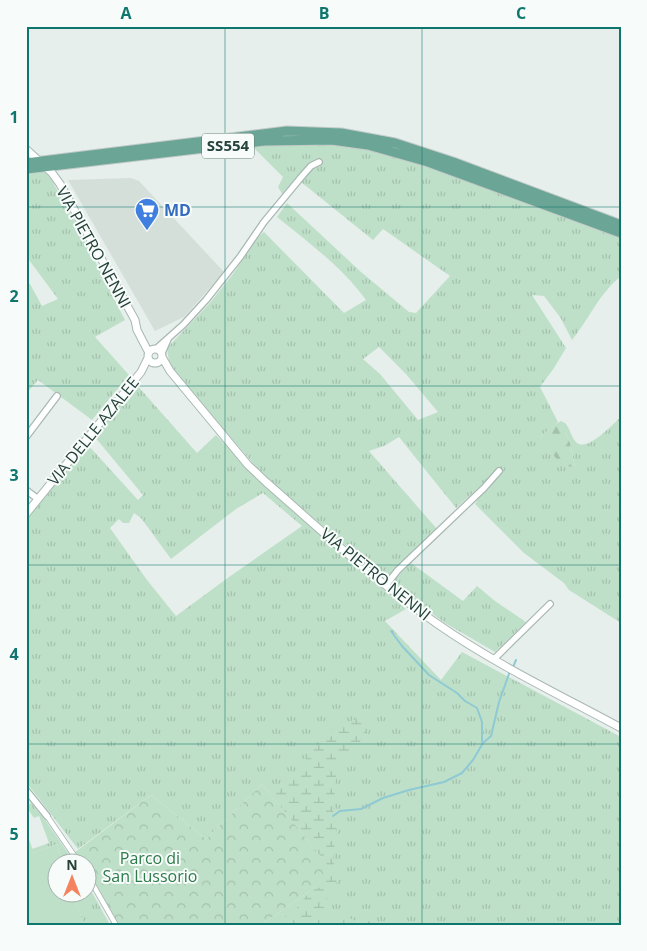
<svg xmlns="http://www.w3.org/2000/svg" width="647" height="951" viewBox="0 0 647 951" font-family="'Open Sans',sans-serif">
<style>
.built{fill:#d4dfda}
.grass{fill:url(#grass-tufts);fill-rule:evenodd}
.forest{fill:url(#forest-firs)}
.wetland{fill:url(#wetland-marsh)}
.park{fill:url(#park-crowns)}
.garden{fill:#bfe0c8}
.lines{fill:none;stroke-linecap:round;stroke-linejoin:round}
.stream{stroke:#8ec9d4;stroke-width:2}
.pedestrian-casing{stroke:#a8b8b2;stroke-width:6}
.minor-casing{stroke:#a8b8b2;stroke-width:8}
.tertiary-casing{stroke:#a8b8b2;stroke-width:9}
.primary-casing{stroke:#c2cac8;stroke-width:11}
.pedestrian{stroke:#fff;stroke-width:4.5}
.minor{stroke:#fff;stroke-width:5.5}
.tertiary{stroke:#fff;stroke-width:7}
.primary{stroke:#6aa596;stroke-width:9}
.grid{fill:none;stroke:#0f766e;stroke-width:1;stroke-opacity:0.55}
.labels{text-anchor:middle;stroke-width:4;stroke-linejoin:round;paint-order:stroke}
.shield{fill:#f7fbf9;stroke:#637a73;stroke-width:1}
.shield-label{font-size:15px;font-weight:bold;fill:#24423a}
.shop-label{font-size:16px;font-weight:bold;fill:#366cbe;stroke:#f7fbf9;text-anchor:start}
.street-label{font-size:16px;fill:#24423a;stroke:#f7fbf9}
.park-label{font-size:16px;fill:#2d7a4b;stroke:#f7fbf9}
.neatline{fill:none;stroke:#0f766e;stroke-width:2}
.grid-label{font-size:16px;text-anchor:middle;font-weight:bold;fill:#0f766e}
</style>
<defs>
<pattern id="grass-tufts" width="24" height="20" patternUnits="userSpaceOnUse" patternTransform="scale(1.25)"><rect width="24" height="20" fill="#bfe0c8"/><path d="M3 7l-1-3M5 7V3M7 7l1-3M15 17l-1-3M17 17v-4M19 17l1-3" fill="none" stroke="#a4c1ad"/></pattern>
<pattern id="forest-firs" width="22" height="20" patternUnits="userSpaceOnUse" patternTransform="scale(1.25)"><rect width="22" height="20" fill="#bfe0c8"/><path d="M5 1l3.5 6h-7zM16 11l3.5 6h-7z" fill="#a4c1ad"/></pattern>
<pattern id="wetland-marsh" width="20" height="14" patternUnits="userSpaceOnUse" patternTransform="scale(1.25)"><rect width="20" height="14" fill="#bfe0c8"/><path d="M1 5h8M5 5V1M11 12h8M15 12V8" fill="none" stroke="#a4c1ad"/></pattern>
<pattern id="park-crowns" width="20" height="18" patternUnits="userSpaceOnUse" patternTransform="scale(1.25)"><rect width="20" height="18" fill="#bfe0c8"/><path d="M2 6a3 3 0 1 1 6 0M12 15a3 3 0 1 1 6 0" fill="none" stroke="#a4c1ad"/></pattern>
</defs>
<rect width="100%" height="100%" fill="#e6efeb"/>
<path class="built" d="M131,178l8,3 85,91 -40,45 -29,14 -87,-151z"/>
<path class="grass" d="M313,142l37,3 47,10 224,81v40c-22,18 -32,43 -49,64l-12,-23 -16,-21 -12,-1 34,53 -12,20 -14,19 18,35 -17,14 34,31 -5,-24 -5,-11v-9c5,5 6,13 10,18 11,14 37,-17 46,-24v206l-52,-33 -5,-7 -40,-30 -49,-49 8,-13 5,-1 13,-17 -3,-3 -42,38 -57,-71 -15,9 -15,5 68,78 -51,50 -88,-73 -41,-38 -85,-99 -3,-7 -2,-14 42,-44 24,-30 24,-36 7,-6 80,81 22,-13c-23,-32 -58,-58 -89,-83l10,-14 74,69 48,40 7,1 34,-37 -67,-47 -10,11 -72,-58 15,-17 5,-2 1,-5 -8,3 -32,33 -4,-7 5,-10 -30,-30 7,-2zM379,347l27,27 32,38 -20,8 -38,-46 -17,-15z
M40,171l6,2 5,6 22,39 52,102 -30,17 34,38 -37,45 -54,-40 -12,14v-111l4,1 12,22 16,-7 -32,-43v-83z
M136,384l61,69 19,-18 52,54 138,120 -21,12 56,59 21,-28 159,85v188h-360l49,-34 16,-28 -64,-79 -56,55 -55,-44 -73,54 -52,-67v-263l61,-75 51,56 5,-5 -49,-59zM263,493l39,33 -73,51 -53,39 -29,-36 -37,-52 9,-9 4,4h6l5,-10 7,5 30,41 65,-50z
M411,563l52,38 14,-15 18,15 31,21 -31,30 -50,-29 -54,-40z
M31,803l15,18 29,42h-12l-6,-19 -23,9 -2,-4 17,-6 -10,-27 -5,2 -8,-12z
M88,885l22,40h-26l-11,-31h15z"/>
<path class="forest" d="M561,421l4,2v9l5,11 5,24c-19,0 -24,-18 -34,-31l13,-11z"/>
<path class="wetland" d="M362,716l4,17 -14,20 -15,11 -4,52 4,16 -4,22 2,15 5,6 -5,11 -7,-2 -3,41h-51l24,-18 12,-16 10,-4 8,-19 -2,-5 -55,-68 23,-21 33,-41z
M348,917l9,5 14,-1 7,4h-43l6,-6z"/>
<path class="park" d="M262,784l64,79 2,5 -8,19 -10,4 -49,34h-145l-28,-49v-12l-8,-1 -6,-10 77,-58 55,44z"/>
<path class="garden" d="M26,831l8,22 23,-9 6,19 -5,1v30h15l11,31h-58z"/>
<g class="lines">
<path class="stream" d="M391,631l11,15 27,29 28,18 8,8 12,7 5,14v20
M513,667l3,-7
M333,816l7,-5 21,-2 22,-11 26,-8 35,-8 18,-9 11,-13 10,-17 8,-7 8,-34 11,-31"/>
<defs>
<path id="pedestrian" d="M47,816l33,48
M88,876l28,49"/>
<path id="minor" d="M156,349l27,-24 23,-25 34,-43 24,-35 39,-47 8,-9 8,-4
M162,353l6,-14
M26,437l31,-41
M26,490l12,9
M386,585l12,-15 86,-82 15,-17
M494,659l56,-55
M26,790l21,26"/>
<path id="tertiary" d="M26,149l26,24 8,11 75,136 2,10 12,23
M148 356a7 7 0 1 1 14 0a7 7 0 1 1-14 0Z
M162,357l8,14 78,94 18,17c56,49 111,101 173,143 56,39 121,70 182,103
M26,514l115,-142 7,-14"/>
<path id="primary" d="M26,163l261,-32 54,2 54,10 58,19 168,63
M26,169l238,-28 68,-1 36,5 60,17 193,71"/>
</defs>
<use href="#pedestrian" class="pedestrian-casing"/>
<use href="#minor" class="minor-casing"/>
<use href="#tertiary" class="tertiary-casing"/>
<use href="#primary" class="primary-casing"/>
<use href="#pedestrian" class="pedestrian"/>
<use href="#minor" class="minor"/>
<use href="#tertiary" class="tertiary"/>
<use href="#primary" class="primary"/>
</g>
<path class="grid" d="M225,26v899M422,26v899M26,207h595M26,386h595M26,565h595M26,744h595"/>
<defs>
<symbol id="supermarket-pin" viewBox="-11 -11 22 30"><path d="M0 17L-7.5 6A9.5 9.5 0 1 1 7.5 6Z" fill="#3f7fe0" stroke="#f7fbf9"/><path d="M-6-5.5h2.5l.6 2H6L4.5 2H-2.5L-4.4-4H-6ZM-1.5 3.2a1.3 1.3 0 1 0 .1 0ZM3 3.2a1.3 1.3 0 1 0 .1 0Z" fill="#fff"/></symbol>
</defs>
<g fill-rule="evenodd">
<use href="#supermarket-pin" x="133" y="196" width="28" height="38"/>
</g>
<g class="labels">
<rect class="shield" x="202" y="133.5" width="52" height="25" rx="4"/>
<g class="shield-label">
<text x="228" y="151">SS554</text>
</g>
<g class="shop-label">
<text x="164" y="216">MD</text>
</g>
<g class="street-label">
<text transform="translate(94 247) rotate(61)" y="6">VIA PIETRO NENNI</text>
<text transform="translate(93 431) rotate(-51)" y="6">VIA DELLE AZALEE</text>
<text transform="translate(376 574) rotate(39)" y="6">VIA PIETRO NENNI</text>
</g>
<g class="park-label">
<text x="150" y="864">Parco di<tspan x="150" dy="18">San Lussorio</tspan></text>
</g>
</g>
<rect width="647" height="951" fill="none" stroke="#f7fbf9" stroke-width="55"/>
<g transform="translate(72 878)"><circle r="24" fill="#f7fbf9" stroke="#a3b1ad"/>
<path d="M0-4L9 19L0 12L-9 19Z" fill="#f4845f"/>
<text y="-8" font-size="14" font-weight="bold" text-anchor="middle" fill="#24423a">N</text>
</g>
<rect x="28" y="28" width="592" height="896" class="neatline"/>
<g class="grid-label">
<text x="126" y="19">A</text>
<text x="324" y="19">B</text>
<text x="521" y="19">C</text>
<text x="14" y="123">1</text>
<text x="14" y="302">2</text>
<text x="14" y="481">3</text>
<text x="14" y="660">4</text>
<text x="14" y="840">5</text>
</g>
</svg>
